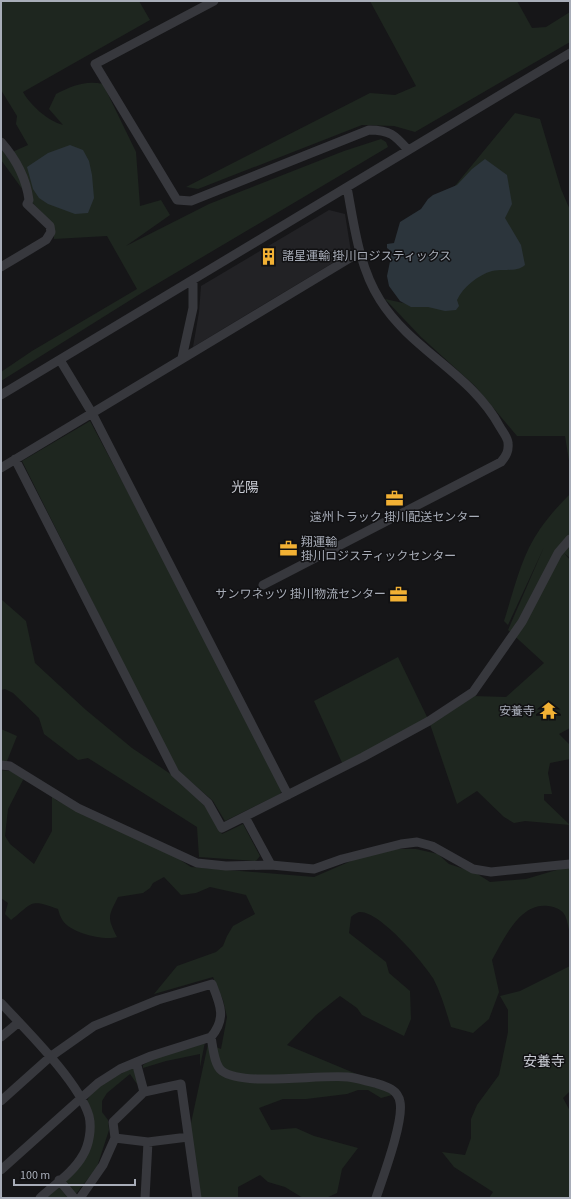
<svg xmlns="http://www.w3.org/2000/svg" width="571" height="1199" viewBox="0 0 571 1199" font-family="'Source Sans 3','Noto Sans JP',sans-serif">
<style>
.built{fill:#222225}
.green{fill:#1e261f}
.water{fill:#2c353c}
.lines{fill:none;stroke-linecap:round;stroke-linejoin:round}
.minor{stroke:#37383d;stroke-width:9}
.labels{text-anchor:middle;stroke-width:3;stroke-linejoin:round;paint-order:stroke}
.poi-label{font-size:12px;fill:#a8adb8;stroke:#111113;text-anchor:start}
.quarter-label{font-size:14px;fill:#c9ccd4;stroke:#111113}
</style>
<rect width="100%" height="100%" fill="#161618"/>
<path class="built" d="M329,210l16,4 6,38 -158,95 6,-35 2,-26z"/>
<path class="green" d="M1,1h138l11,19 -127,72c7,13 25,29 40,33l-14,-16 7,-15c15,-8 30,-14 47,-10l33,68 4,54 21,-6 9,15 -44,31 83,-42 135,-53 37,-12 5,3 2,5 -248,147 -139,87v-9l31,-21 105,-62 -30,-53 -53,3v-13l-23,-25 -30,-41v-16l9,9 18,-8 -12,-21 1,-8 -16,-26z
M370,1h147l15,27 14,-1 24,-15v30l-155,90 -21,-6 -32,-1 -164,64 -12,-2 184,-94 25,2 21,-9z
M515,113l25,6 21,70 9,21v257l-5,-31h-48l-42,-50 -54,-49 -36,-38 32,7 23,-102z
M90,421l159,298 33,71 -2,4 -55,27 -12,-20 -37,-32 -154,-308z
M570,494v64l-6,-5 6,7v168l-11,6 11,11v14l-20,4 -2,10 4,21h-8v6l26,25 -45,-4 -11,2 -10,-6 -27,-26 -20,13 -27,-80 43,-28 33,1 38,-34 -36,-33 36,-83 -36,78 -4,-4c10,-31 17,-65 36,-92 9,-13 19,-24 30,-35z
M1,599l25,22 9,42 51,47 46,38 40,27 33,31 17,28 21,-10 17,32 -4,5 -57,-4 -2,-30 -109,-69 -10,2 -34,-26 -5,-16 -26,-25 -8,-4 -4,1z
M398,657l31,64 -85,46 -30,-66z
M1,729l16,7 -10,25h-6z
M1,770l9,1 14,7 -16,31 -3,27 5,8 24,20 18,-33v-35l4,4 103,46 32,21 123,10 44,-19 38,-9h20l22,5 11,10 27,9 14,9 36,-3 44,-13v68c-4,-17 -3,-25 -22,-28 -28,-4 -44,33 -56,54l7,32 -10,27 -16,14 -22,-6c-5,-16 -10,-34 -18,-49 -10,-16 -54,-68 -74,-66 -3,1 -6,3 -8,5l-2,16 37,29 3,11 21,18 1,28 -7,17 -42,-21 -5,-7 -17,-12 -24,19 -29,30 84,35 21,15 -11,3 -13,-8h-10l-11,4 -41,5h-23l-24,9 12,22 25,-2 18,8 44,12 -16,21 -5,24 -11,5h-23l-18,-11 -17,-5 -8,-7 -22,12v11h-39l-11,-61 20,-93 13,5 6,-32 -4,-17 -10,-23 -59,17 23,-28 39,-14 7,-6 4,-10 6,-10 22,-12 -9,-19 -36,-8 -14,6 -15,2 -17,-18 -11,6 -3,5 -7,5 -25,4c-10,20 -11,20 -1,40 -13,4 -46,-4 -54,-16 -3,-4 -4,-9 -5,-12 -29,-11 -25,-6 -47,11l-6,-6 3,-11 -7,-5z
M570,966v125l-7,7 7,13v87h-81l4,-6 -39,-25 -12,-15 23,3 6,-17v-19l6,-14 22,-30 9,-43v-22l-8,-14 20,-5z
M205,1042l-5,25v-13l-34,7 -23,7v-3l10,-6z
M132,1068l5,5v11l-7,-10 -23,19 -5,8v11l6,8 1,10 -12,37 -21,27 -12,-13 28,-39 -5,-41c8,-16 30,-25 45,-33z
M59,1187l9,11h-22z"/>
<path class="water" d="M70,145l13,5 6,11 3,14 2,23 -6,15 -13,1 -27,-10 -9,-6 -6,-9 -6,-22 21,-14z
M485,159l22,16 5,29 -7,14 16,27 4,20c-9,8 -22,3 -33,6 -14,4 -29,16 -35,29l2,6 -3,4 -11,1 -17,-4h-17l-11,-6 -11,-15 -2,-10 5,-24 -5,-4v-4l7,-1 6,-21 21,-13 7,-10 5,-4 24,-10 15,-16z"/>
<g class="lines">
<path class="minor" d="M214,1l-119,63 82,136 14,1 178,-71c21,0 26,5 39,20
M1,142c15,17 25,35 28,58l-2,4 23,22 1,6 -5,8 -45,27
M182,358l11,-50v-27
M60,360l32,53 196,382
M1,395l569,-342
M15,459l160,314 33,30 14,25 141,-71 66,-36 44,-29 49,-70 36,-69 12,-14
M1,468l359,-216
M263,585l238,-123c5,-6 8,-11 7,-19 0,-5 -5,-11 -8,-16 -28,-53 -89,-77 -120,-127 -21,-33 -26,-75 -33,-113
M1,765l9,1 68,42 119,55 29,3 45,-1 43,4 28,-10 59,-15 16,-2 15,4 41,23 18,3 79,-8
M245,817l26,48
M1,1003c25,27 78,79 88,113 3,12 0,29 -6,39 -10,18 -29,30 -43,43
M1,1037l18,-15
M211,1037c2,10 3,28 11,34 22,16 97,3 126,6 9,1 18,4 27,6 10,3 23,6 25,19 4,19 -17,75 -24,96
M136,1062l8,30
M1,1101l49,-44 44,-31 64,-26 54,-16c8,20 15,34 -1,53l-60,19 -31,13 -22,14 -97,87
M115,1138l33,4 40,-5
M59,1180l15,18
M80,1198l23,-33 12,-27 -2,-16 31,-30 37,-8 16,114
M145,1198l3,-56"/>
</g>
<defs>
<symbol id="building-bare" viewBox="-9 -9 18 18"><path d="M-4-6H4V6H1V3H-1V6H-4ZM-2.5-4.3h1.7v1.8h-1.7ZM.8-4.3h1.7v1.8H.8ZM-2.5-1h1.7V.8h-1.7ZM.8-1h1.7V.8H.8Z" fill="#f2b134" stroke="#111113" stroke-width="2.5" paint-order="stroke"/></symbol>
<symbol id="office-bare" viewBox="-9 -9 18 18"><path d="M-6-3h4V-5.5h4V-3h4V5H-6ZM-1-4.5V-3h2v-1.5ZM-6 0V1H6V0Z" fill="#f2b134" stroke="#111113" stroke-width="2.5" paint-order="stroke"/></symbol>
<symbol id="temple-bare" viewBox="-9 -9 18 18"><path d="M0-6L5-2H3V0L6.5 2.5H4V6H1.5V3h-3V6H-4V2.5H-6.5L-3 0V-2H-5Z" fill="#f2b134" stroke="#111113" stroke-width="2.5" paint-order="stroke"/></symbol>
</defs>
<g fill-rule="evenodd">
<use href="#building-bare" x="256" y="244" width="25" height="25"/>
<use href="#office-bare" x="382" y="486" width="25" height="25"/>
<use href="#office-bare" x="276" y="536" width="25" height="25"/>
<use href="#office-bare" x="386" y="582" width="25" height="25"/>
<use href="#temple-bare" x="536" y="698" width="25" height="25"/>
</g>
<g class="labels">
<g class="poi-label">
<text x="282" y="260">諸星運輸 掛川ロジスティックス</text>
<text x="395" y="521" text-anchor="middle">遠州トラック 掛川配送センター</text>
<text x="301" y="546">翔運輸<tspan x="301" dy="14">掛川ロジスティックセンター</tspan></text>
<text x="386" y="598" text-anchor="end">サンワネッツ 掛川物流センター</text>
<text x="535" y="715" text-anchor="end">安養寺</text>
</g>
<g class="quarter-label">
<text x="245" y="492">光陽</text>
<text x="544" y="1066">安養寺</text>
</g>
</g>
<rect width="571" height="1199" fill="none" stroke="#a8adb8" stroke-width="4"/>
<path d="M14 1179v6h121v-6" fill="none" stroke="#a8adb8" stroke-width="2"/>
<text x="20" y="1179" font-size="12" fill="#a8adb8" stroke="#111113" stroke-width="3" paint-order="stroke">100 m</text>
</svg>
